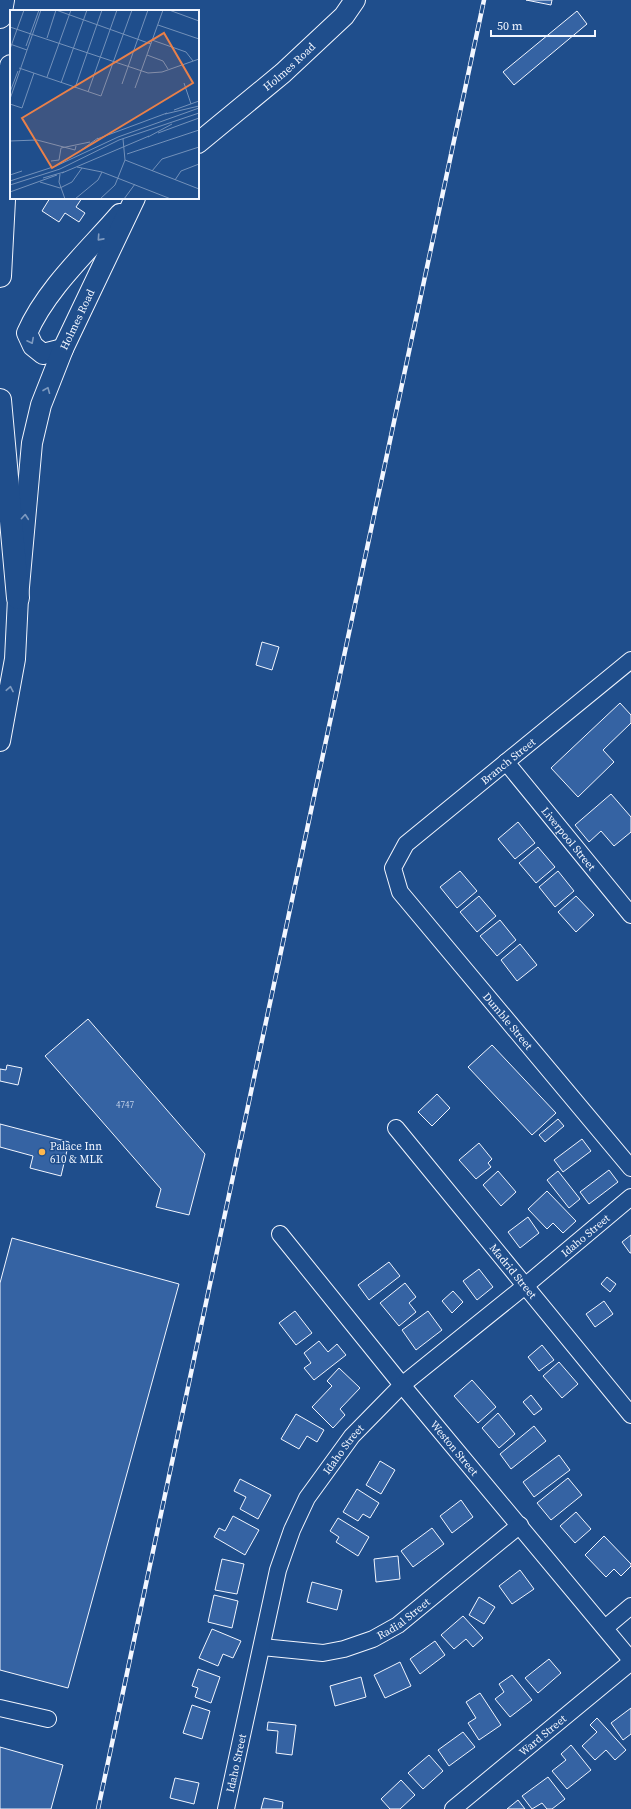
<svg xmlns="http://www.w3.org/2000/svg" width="631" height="1809" viewBox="0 0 631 1809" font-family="'Source Serif 4',serif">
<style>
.building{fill:#3563a3;stroke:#f2f6ff}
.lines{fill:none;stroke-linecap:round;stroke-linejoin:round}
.minor-casing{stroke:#f2f6ff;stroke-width:18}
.major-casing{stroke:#f2f6ff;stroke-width:22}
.highway-casing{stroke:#f2f6ff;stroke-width:24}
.minor{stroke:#1f4e8c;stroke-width:16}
.major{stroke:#1f4e8c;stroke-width:20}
.highway{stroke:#1f4e8c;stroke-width:22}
.rail-casing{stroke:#f2f6ff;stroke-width:4.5}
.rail{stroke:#1f4e8c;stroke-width:3;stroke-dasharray:9;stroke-linecap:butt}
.oneway{stroke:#7e9ac0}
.poi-dot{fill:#ffb74d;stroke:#1f4e8c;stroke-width:1.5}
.labels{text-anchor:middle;stroke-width:3;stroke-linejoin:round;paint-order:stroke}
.number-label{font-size:9px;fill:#c3d1e8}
.street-label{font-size:11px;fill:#f2f6ff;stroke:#1f4e8c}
.poi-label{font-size:11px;fill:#f2f6ff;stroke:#1f4e8c;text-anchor:start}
.inset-road{fill:none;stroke:#7391ba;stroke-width:1}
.view{fill:#ea8049;fill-opacity:0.15;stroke:#ea8049;stroke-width:2}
.inset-edge{fill:none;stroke:#f2f6ff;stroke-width:2}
</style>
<rect width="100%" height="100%" fill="#1f4e8c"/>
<path class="building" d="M526,0h26l-1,5z
M577,11l10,13 -73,61 -11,-13z
M50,198h32l-6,9 9,6 -6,9 -14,-9 -6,9 -17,-11z
M262,642l17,5 -7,23 -16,-5z
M620,703l11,12v8l-28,27 11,12 -36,35 -27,-29z
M611,794l20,23v15l-17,14 -13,-15 -12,11 -14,-17z
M518,822l17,21 -20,16 -17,-20z
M538,847l17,20 -19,16 -17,-20z
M460,871l17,20 -20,17 -17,-21z
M558,871l16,20 -19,16 -16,-20z
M479,896l17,20 -19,16 -17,-20z
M576,896l18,19 -18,17 -18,-20z
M500,920l16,20 -19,16 -17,-20z
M520,944l17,21 -20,16 -16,-21z
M88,1019l117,135 -16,61 -33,-8 5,-18 -116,-133z
M492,1045l64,68 -24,22 -64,-68z
M7,1065l15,3 -4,17 -18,-4v-12l6,1z
M437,1094l13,14 -18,18 -14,-14z
M558,1119l6,7 -19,16 -6,-7z
M0,1124l69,18 -8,34 -31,-8 3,-12 -33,-9z
M582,1139l9,12 -28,21 -9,-12z
M479,1143l13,16 -4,4 3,4 -15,12 -17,-19z
M609,1170l9,12 -29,22 -9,-12z
M498,1171l18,21 -15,14 -18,-21z
M558,1171l22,28 -11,9 -22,-28z
M547,1191l29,30 -13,12 -10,-10 -6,6 -19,-20z
M528,1217l11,16 -19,15 -12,-16z
M631,1235v18h-1l-8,-11z
M12,1238l167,46 -111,404 -68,-18v-387z
M389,1262l11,14 -31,24 -11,-15z
M479,1269l14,18 -16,13 -14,-19z
M607,1277l9,7 -6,8 -9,-8z
M405,1283l11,14 -7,6 7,9 -17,14 -19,-23z
M453,1291l10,11 -11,11 -10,-12z
M604,1301l9,13 -18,13 -9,-13z
M295,1311l17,22 -16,12 -17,-22z
M428,1311l14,19 -26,20 -14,-20z
M319,1341l9,11 9,-8 9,11 -32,25 -10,-12 7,-5 -7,-10z
M542,1345l12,15 -15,11 -11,-14z
M559,1362l19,22 -16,14 -19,-22z
M339,1368l21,20 -20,21 5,6 -12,13 -21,-21 20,-21 -5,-5z
M472,1380l24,27 -18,16 -24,-27z
M531,1395l11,14 -8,6 -11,-13z
M498,1413l17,21 -16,14 -17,-20z
M296,1414l28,16 -7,12 -10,-6 -8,13 -18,-10z
M534,1426l12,15 -35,28 -11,-15z
M559,1455l11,15 -36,27 -11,-15z
M380,1461l15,9 -14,24 -15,-9z
M568,1478l14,17 -31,25 -14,-17z
M240,1479l31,16 -13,24 -18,-10 6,-12 -12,-6z
M357,1489l22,14 -9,15 -7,-4 -5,7 -15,-9z
M461,1500l12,17 -21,16 -12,-17z
M576,1512l15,17 -16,14 -15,-17z
M233,1516l26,14 -14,25 -31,-18 5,-9 6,3z
M338,1518l31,19 -11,19 -22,-14 3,-5 -9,-6z
M432,1528l12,16 -31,23 -12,-16z
M604,1536l27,28v2l-10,10 -7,-7 -8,8 -21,-22z
M398,1556l2,23 -24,3 -2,-23z
M222,1559l22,5 -7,30 -22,-4z
M520,1570l14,19 -22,15 -13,-18z
M312,1582l30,8 -5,20 -30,-8z
M214,1595l24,6 -6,27 -24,-6z
M479,1597l16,10 -11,17 -15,-9z
M463,1616l20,22 -10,9 -7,-8 -12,10 -13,-14z
M212,1629l29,12 -8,17 -10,-4 -5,12 -19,-8z
M435,1641l10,14 -25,19 -10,-15z
M549,1659l12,14 -23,20 -13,-15z
M400,1662l11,24 -26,12 -11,-23z
M198,1669l22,8 -9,26 -16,-6 3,-9 -6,-2z
M512,1675l20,25 -22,17 -15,-18 9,-7 -5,-8z
M361,1677l5,20 -31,9 -5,-20z
M480,1693l21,32 -22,15 -11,-17 8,-5 -10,-16z
M192,1705l18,6 -8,28 -19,-6z
M631,1708v26l-8,6 -12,-17z
M597,1718l29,32 -11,10 -9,-10 -11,10 -13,-14 15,-14 -7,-7z
M268,1722l28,3 -4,30 -16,-2 2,-22 -11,-1z
M463,1732l12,15 -26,19 -11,-16z
M571,1745l20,25 -24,19 -15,-18 14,-11 -5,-6z
M0,1747l63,18 -12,44h-51z
M429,1755l14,16 -20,18 -15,-16z
M548,1777l17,22 -13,10h-5l-5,-6 -10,6 -10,-13z
M175,1778l24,5 -5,21 -24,-6z
M401,1780l14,15 -15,14h-10l-9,-10z
M264,1798l19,4 -1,7h-21z
M518,1800l7,9h-18z"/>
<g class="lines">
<defs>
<g id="minor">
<path id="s1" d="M631,660l-225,184 -13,24 7,24 231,276"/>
<path id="s2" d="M506,762l125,153"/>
<path id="s3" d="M396,1128l235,287"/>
<path id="s4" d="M280,1234l122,151 229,275"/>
<path d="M605,1628l26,-22"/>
<path id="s5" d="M262,1647l61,6 21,-4 29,-10 25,-14 122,-100"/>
<path d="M0,1708l48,11"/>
<path id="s6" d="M226,1809l52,-239 14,-40 15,-32 45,-62 50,-51 123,-99 106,-89"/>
<path id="s7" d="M453,1809l178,-147"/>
</g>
<g id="major">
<path id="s8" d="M198,143l85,-70 61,-57 11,-16"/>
<path d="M63,349l-20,5 -10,-8 -6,-13c19,-44 62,-83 93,-119"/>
<path id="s9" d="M0,741l15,-82 3,-61 14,-155 9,-38 22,-56 72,-151"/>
</g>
<path id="highway" d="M0,17l3,-17
M0,276l11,-210
M0,400l18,198"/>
</defs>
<use href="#minor" class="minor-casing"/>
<use href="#major" class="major-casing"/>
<use href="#highway" class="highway-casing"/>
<use href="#minor" class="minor"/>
<use href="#major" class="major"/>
<use href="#highway" class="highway"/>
<defs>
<path id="rail" d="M98,1809l386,-1809"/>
</defs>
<use href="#rail" class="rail-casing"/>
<use href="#rail" class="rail"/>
</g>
<defs><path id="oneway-chevron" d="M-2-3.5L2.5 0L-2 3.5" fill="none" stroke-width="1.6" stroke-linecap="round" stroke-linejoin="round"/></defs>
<g class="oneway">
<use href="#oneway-chevron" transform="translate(100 238) rotate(132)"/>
<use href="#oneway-chevron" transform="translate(31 341) rotate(63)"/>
<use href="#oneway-chevron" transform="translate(47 390) rotate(-68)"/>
<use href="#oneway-chevron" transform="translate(25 517) rotate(-85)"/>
<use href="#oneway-chevron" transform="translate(10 689) rotate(-79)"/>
</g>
<circle class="poi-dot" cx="42" cy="1152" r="4"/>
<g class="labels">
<g class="number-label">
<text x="125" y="1108">4747</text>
</g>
<g class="street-label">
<text dy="4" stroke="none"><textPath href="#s8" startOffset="119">Holmes Road</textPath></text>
<text dy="4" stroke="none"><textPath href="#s9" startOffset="432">Holmes Road</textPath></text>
<text transform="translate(508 761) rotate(-39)" y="4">Branch Street</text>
<text dy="4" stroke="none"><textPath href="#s2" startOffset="99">Liverpool Street</textPath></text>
<text dy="4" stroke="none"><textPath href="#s1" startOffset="511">Dumble Street</textPath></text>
<text dy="4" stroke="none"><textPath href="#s6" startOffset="707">Idaho Street</textPath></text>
<text dy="4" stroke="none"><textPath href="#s3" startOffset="185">Madrid Street</textPath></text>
<text dy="4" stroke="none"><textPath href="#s4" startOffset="276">Weston Street</textPath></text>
<text dy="4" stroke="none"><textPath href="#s6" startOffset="383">Idaho Street</textPath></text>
<text dy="4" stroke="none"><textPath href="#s5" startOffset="150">Radial Street</textPath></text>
<text dy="4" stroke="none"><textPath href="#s7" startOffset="116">Ward Street</textPath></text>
<text dy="4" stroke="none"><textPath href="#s6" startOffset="47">Idaho Street</textPath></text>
</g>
<g class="poi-label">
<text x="50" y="1150">Palace Inn<tspan x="50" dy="13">610 &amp; MLK</tspan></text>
</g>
</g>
<g transform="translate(10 10)">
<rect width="189" height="189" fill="#1f4e8c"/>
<path class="inset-road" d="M46,0l95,34M159,0l30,11M148,15l41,14M0,17l138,46 14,-1 37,-13M37,28l9,-28M142,30l34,12 7,9M0,34l17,6M16,36l13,-36M0,39l14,-39M137,45l16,6 5,8M9,58l82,28 31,-86M37,67l24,-67M51,73l26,-73M174,73l7,21M112,74l26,-74M65,78l27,-78M125,78l28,-78M0,82l8,-21M78,82l29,-82M0,89l31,-89M0,94l12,4 12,-35M164,100l25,-9M155,104l34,-8M148,123l41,-15M138,127l24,-13M87,129l70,-26M0,131l27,-1 38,10 1,-4M51,138l29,-6M67,143l21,-15M117,144l72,-24M115,150l74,29M41,151l8,-1 2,-12M67,157l25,5 69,27M142,161l10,-12 37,-12M52,163l87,-37M50,164l-1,8 6,17M0,165l12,-4M33,168l21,-6M165,170l6,-9 18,-7M0,171l46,-15 62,-29 81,-29M30,172l20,6 12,-6 10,-14M0,175l50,-16 59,-29 80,-27M0,182l47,-17M65,189l23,-19 4,-8M90,189l15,-14 10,-25 -2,-21M114,189l11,-15"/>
<path class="view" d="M154,23l29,50 -141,85 -30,-50z"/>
<rect width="189" height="189" class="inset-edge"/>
</g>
<path d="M491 30v6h104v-6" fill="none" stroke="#f2f6ff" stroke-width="2"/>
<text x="497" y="30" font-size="12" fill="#f2f6ff" stroke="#1f4e8c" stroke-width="3" paint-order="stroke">50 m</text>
</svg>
